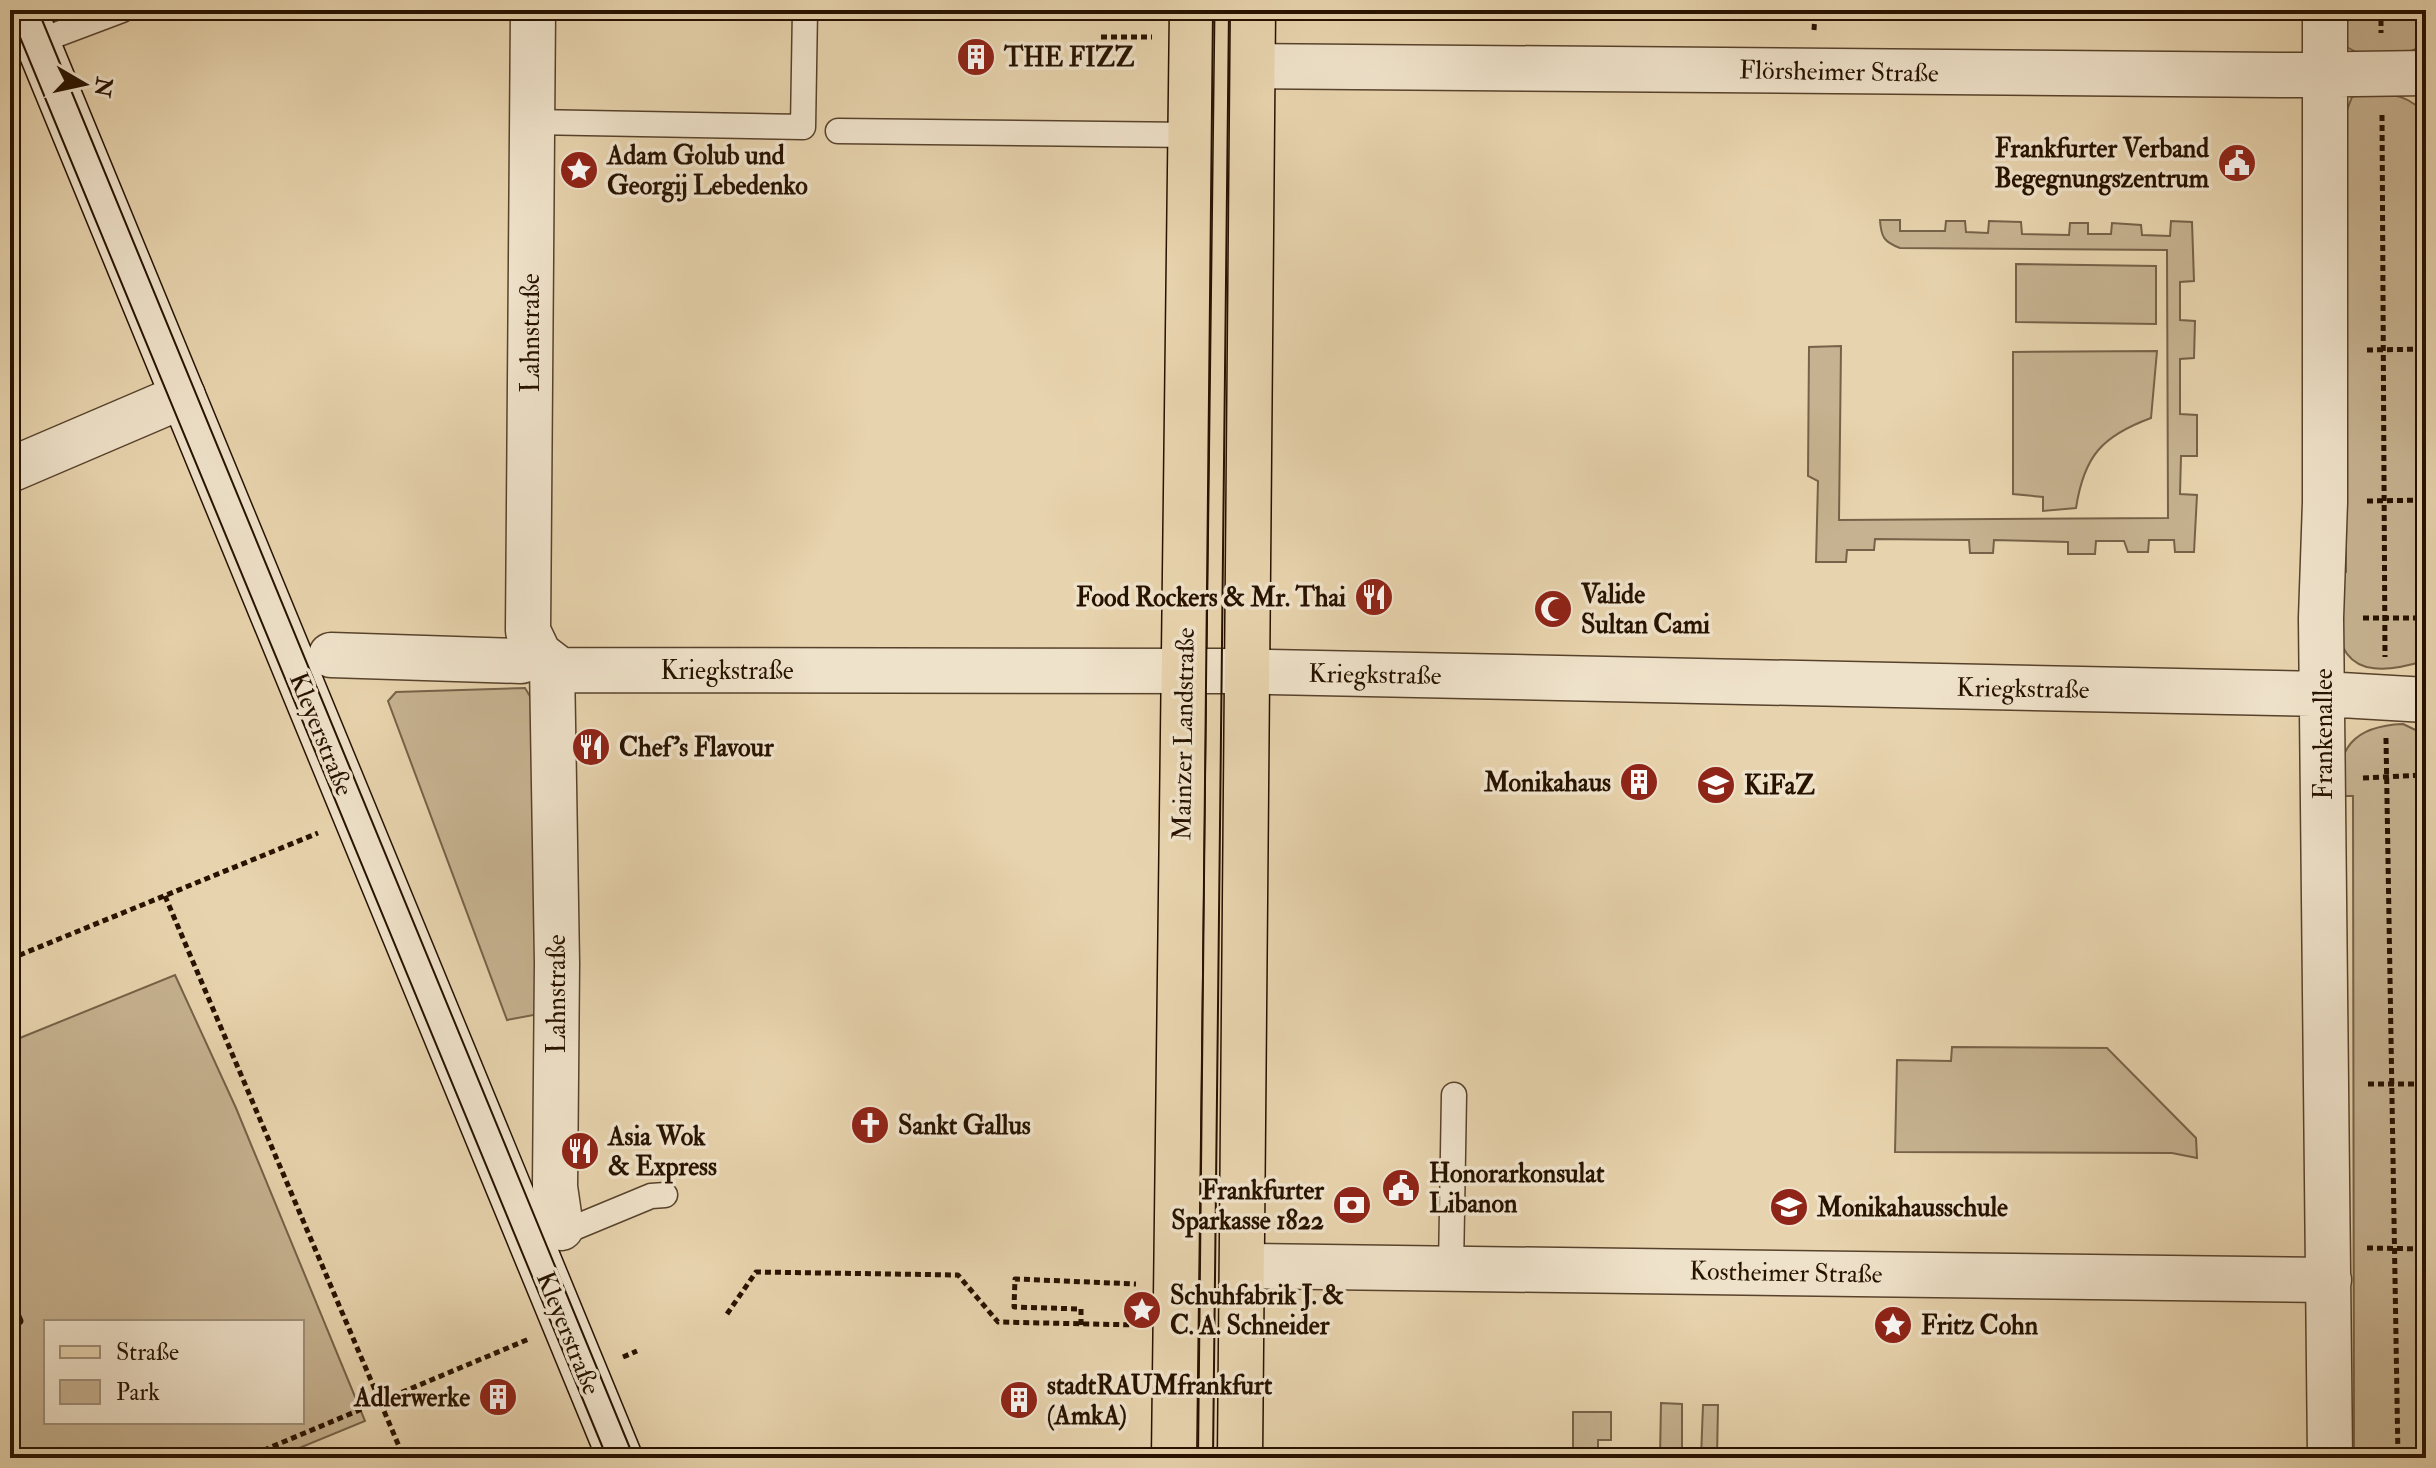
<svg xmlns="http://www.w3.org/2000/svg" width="2436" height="1468" viewBox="0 0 2436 1468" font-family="'IM FELL Double Pica',serif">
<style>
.green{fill:#c6b290;stroke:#766248;stroke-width:2;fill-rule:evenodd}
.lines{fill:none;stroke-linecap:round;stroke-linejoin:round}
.lane-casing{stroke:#57422b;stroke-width:27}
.street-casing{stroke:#57422b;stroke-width:47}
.secondary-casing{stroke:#271200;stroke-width:47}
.primary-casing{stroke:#271200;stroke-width:47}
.path{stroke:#271200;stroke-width:5;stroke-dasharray:6 4;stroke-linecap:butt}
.lane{stroke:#efe2ca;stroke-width:24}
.street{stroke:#efe2ca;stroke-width:44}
.secondary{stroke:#efe2ca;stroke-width:44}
.primary{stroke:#e7d3ad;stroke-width:44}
.tram{stroke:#271200;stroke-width:2}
.rail-casing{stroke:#271200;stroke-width:9}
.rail{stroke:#efe2ca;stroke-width:6;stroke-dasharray:18;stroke-linecap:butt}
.labels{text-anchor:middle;stroke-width:7;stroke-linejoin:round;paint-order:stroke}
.poi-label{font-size:26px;font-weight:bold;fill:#271200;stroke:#efe2ca;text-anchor:start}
.street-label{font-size:26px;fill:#271200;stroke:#efe2ca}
</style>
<rect width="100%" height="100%" fill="#e7d3ad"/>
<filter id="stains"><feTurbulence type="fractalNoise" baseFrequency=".0025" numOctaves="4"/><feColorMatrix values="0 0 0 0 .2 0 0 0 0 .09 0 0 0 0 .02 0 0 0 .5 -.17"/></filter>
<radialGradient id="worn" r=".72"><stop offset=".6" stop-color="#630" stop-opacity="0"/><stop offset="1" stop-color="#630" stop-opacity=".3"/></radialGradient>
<path class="green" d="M2333,10h93v33c-28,18 -54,20 -83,2z
M2365,92c25,2 45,2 61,24v541l-2,4c-85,26 -90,-16 -91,-87l13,-2 -4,-449 10,-26z
M1880,220h20v11h45l1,-10h19l1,11 22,1 1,-12 32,1 1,12 47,1 1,-12h18v11h23l1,-11 29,2 1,10 28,1 1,-15 21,1 2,59 -14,1v38l15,1 -1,37 -14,1v55l17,1v41h-16l-1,38 17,1 -3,57h-19l-1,-12h-25l-1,12h-20l-4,-11h-28l-1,13h-27v-12l-74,-2 -1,13h-23l-1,-13 -94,-1 -1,11h-27l-1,12h-30l2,-81 -10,-5 1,-129 32,-1 -2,174 329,-2 -1,-268 -267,-2c-16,-6 -19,-11 -20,-28z
M2016,264l140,2v58l-140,-2z
M2157,351l-6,67c-49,18 -67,38 -75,90l-33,3v-14l-30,-3v-142z
M525,688l12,20 7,305 -37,7 -119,-319 8,-9z
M2403,724l23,11v723h-72l-1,-662h-16c0,-48 16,-70 66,-72z
M175,975l61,133 129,313 -90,37h-265v-416zM302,1322v100h-256v-100z
M1952,1047l155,1 89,90 1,20 -25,-5 -277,-1 2,-92 54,1z
M1661,1403l21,1v54h-22z
M1703,1405h15l-1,53h-16z
M1573,1412h38v28h-13v18h-25z"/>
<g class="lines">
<defs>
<path id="lane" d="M37,42l85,-32
M532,122l271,5 2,-117
M838,131l353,4
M552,1237l99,-41 14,-1
M1451,1268l3,-173"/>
<path id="street" d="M533,10l-5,621 11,23 21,16 662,1 1102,23 102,6
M2325,10v492l-4,116 9,840
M1253,66l1027,9 146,-2
M10,470l173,-74
M331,655l190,6 18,-7
M552,664l5,299 -2,224 6,41
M1243,1266l1086,14"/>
<path id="secondary" d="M24,10l596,1448"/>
<path id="primary" d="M1174,1458l18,-1448
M1240,1458l13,-1448"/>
</defs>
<use href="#lane" class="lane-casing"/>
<use href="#street" class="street-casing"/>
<use href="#secondary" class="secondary-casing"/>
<use href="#primary" class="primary-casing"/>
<path class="path" d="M2381,10v23
M1814,30l1,-17
M1101,37h51
M2382,115l3,542
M2367,350l59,-1
M2367,501l59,-1
M2363,618h63
M2386,738l12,720
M2363,778l63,-3
M165,896l239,562
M10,959l308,-126
M2368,1084h58
M2367,1248l59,1
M727,1314l29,-42 202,3 40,47 139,3
M1081,1325v-16l-67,-2 1,-28 121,5
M623,1357l14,-6
M245,1458l284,-119"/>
<use href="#lane" class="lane"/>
<use href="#street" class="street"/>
<use href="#secondary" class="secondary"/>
<use href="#primary" class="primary"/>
<path class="tram" d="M38,10l596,1448
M10,13l597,1445
M1198,1458l15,-1448
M1213,1458l16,-1448"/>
<defs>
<path id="rail" d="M10,1301l9,20"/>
</defs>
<use href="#rail" class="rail-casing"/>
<use href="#rail" class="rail"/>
</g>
<defs>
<symbol id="building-disc" viewBox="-11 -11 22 22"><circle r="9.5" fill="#8f2418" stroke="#efe2ca"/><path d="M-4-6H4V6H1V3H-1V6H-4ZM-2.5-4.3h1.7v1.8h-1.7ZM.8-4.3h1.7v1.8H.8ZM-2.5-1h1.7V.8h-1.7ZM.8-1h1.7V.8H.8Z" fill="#fff"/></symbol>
<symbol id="civic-disc" viewBox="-11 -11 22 22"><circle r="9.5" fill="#8f2418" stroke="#efe2ca"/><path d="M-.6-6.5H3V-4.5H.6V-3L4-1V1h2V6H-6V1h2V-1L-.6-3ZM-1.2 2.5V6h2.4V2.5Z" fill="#fff"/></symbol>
<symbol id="sight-disc" viewBox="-11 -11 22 22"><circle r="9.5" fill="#8f2418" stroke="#efe2ca"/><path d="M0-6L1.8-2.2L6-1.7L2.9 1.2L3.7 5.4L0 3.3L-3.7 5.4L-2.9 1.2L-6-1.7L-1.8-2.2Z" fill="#fff"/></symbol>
<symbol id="restaurant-disc" viewBox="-11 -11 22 22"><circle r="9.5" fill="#8f2418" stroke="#efe2ca"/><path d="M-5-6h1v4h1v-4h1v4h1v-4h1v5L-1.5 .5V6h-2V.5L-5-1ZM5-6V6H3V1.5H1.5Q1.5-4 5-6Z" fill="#fff"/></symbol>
<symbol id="mosque-disc" viewBox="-11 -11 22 22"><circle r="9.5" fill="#8f2418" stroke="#efe2ca"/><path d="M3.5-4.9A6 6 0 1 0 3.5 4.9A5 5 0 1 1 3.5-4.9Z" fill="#fff"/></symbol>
<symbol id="school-disc" viewBox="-11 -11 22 22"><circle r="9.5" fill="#8f2418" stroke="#efe2ca"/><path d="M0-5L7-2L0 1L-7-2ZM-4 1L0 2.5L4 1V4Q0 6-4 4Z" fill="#fff"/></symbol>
<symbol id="church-disc" viewBox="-11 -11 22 22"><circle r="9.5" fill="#8f2418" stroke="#efe2ca"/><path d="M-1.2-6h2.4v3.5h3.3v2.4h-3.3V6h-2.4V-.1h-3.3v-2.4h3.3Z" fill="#fff"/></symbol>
<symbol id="bank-disc" viewBox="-11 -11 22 22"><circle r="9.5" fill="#8f2418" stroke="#efe2ca"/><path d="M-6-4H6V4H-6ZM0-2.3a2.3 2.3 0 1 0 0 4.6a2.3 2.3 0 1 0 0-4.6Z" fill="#fff"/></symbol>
</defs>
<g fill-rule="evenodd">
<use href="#building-disc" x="954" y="35" width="44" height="44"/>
<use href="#civic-disc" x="2215" y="141" width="44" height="44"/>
<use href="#sight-disc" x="557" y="148" width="44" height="44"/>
<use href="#restaurant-disc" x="1352" y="575" width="44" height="44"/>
<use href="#mosque-disc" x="1531" y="587" width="44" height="44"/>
<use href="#restaurant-disc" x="569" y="725" width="44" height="44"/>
<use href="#building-disc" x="1617" y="760" width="44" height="44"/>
<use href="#school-disc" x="1694" y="763" width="44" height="44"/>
<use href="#church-disc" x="848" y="1103" width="44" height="44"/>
<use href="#restaurant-disc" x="558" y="1129" width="44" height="44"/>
<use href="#civic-disc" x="1379" y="1166" width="44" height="44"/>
<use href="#bank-disc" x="1330" y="1183" width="44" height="44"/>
<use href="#school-disc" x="1767" y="1185" width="44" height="44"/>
<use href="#sight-disc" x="1120" y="1288" width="44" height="44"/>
<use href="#sight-disc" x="1871" y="1303" width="44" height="44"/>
<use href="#building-disc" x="476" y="1375" width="44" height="44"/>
<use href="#building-disc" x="997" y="1378" width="44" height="44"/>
</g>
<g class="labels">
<g class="poi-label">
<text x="1004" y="66">THE FIZZ</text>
<text x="2209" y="157" text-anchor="end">Frankfurter Verband<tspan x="2209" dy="30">Begegnungszentrum</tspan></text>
<text x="607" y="164">Adam Golub und<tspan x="607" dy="30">Georgij Lebedenko</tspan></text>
<text x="1581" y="603">Valide<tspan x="1581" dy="30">Sultan Cami</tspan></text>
<text x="1346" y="606" text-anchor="end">Food Rockers &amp; Mr. Thai</text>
<text x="619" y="756">Chef's Flavour</text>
<text x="1611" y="791" text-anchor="end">Monikahaus</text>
<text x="1744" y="794">KiFaZ</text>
<text x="898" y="1134">Sankt Gallus</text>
<text x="608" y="1145">Asia Wok<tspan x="608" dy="30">&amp; Express</tspan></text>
<text x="1429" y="1182">Honorarkonsulat<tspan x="1429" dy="30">Libanon</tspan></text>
<text x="1324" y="1199" text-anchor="end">Frankfurter<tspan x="1324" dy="30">Sparkasse 1822</tspan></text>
<text x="1817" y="1216">Monikahausschule</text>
<text x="1170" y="1304">Schuhfabrik J. &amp;<tspan x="1170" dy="30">C. A. Schneider</tspan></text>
<text x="1921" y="1334">Fritz Cohn</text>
<text x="1047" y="1394">stadtRAUMfrankfurt<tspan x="1047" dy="30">(AmkA)</tspan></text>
<text x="470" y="1406" text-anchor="end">Adlerwerke</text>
</g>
<g class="street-label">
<text transform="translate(1839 71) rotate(1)" y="9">Flörsheimer Straße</text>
<text transform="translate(530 333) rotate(-90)" y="9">Lahnstraße</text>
<text x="727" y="679">Kriegkstraße</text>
<text transform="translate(1375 674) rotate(1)" y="9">Kriegkstraße</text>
<text transform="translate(2023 688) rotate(1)" y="9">Kriegkstraße</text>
<text transform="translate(322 734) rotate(68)" y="9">Kleyerstraße</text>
<text transform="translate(1183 734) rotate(-89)" y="9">Mainzer Landstraße</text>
<text transform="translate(2323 734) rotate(-90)" y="9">Frankenallee</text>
<text transform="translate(556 994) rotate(-90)" y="9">Lahnstraße</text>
<text transform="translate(1786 1272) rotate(1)" y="9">Kostheimer Straße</text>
<text transform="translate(569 1333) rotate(68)" y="9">Kleyerstraße</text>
</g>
</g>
<rect width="2436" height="1468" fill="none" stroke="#e7d3ad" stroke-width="40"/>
<rect x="12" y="12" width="2412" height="1444" fill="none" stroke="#271200" stroke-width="4"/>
<rect x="20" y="20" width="2396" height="1428" fill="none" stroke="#271200" stroke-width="2"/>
<rect x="44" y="1320" width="260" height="104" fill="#efe2ca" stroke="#9f8f79" stroke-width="2"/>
<rect x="60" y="1346" width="40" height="12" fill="#e7d3ad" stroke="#9f8f79" stroke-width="2"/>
<text x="116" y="1360" font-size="24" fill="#271200">Straße</text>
<rect x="60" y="1380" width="40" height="24" fill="#c6b290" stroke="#9f8f79" stroke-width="2"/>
<text x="116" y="1400" font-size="24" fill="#271200">Park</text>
<g transform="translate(84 84) rotate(99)" stroke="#efe2ca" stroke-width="6" paint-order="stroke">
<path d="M0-6L14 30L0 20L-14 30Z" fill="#271200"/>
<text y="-12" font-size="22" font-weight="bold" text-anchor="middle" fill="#271200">N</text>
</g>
<rect width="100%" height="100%" filter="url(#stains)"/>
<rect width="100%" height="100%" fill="url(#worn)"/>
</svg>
